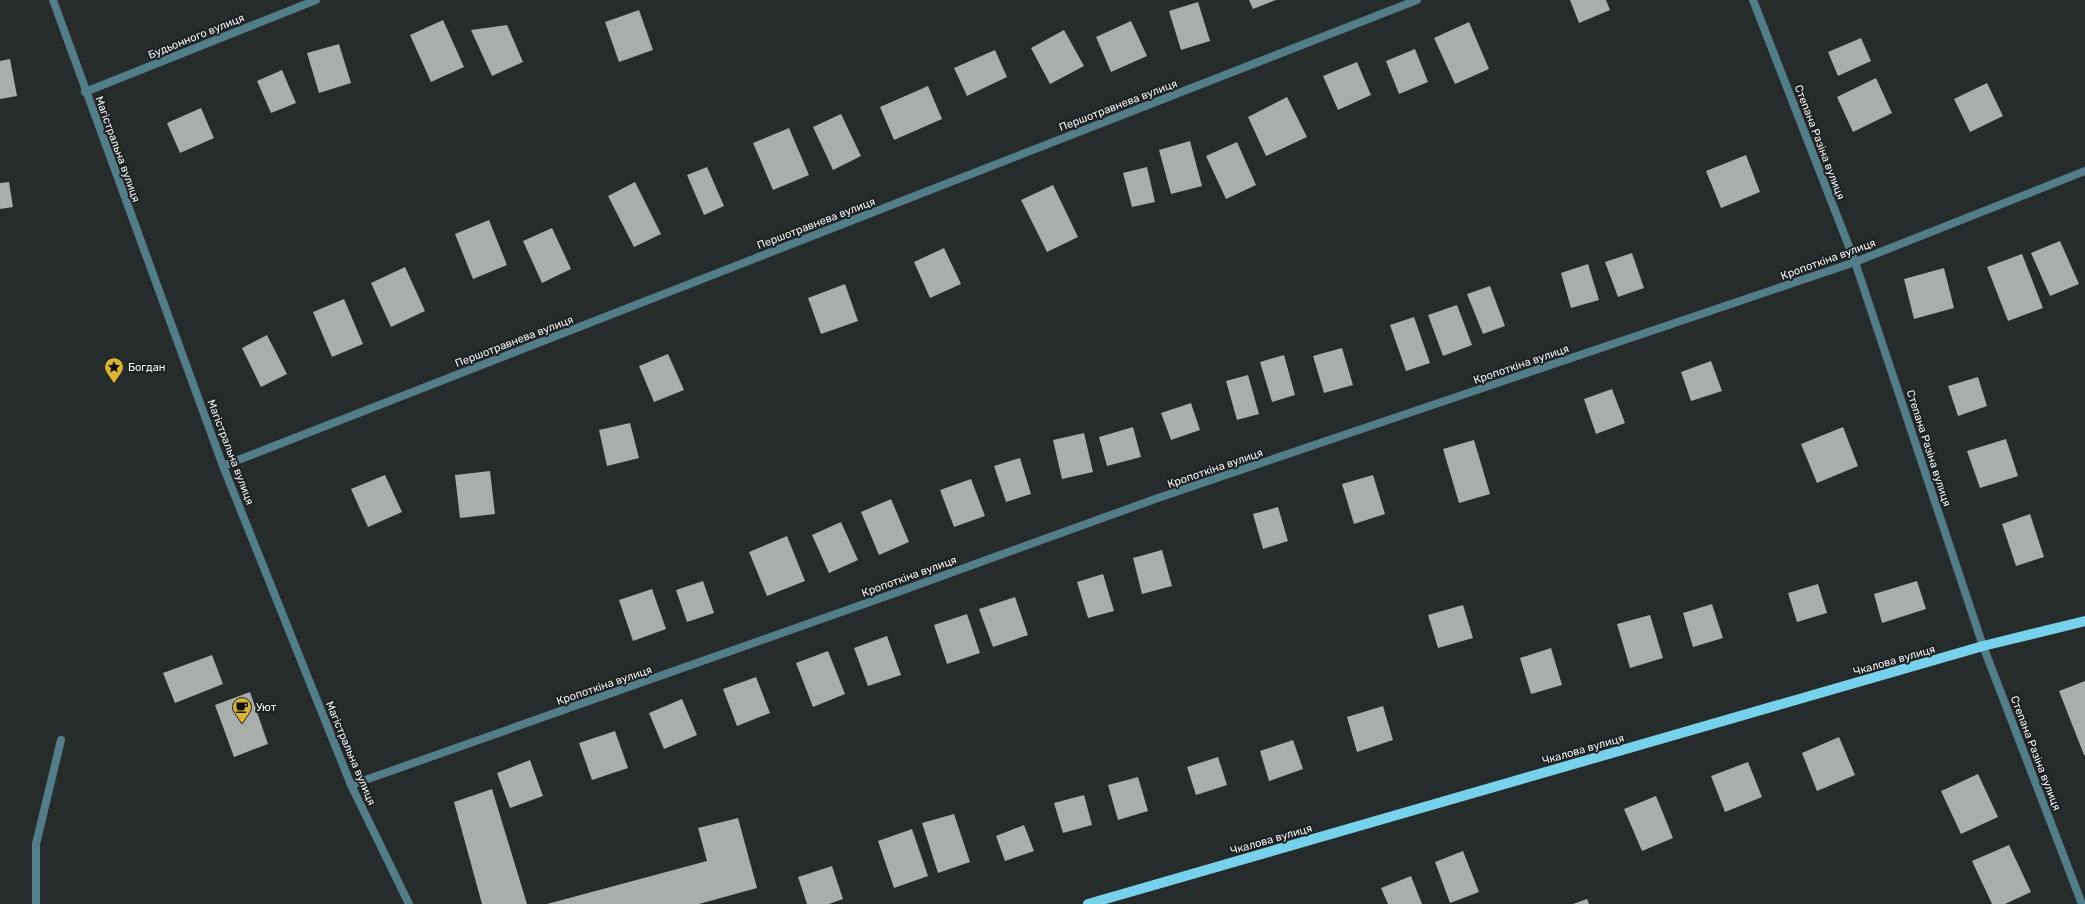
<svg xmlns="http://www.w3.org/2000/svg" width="2085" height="904" viewBox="0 0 2085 904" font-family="Rubik,sans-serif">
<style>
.building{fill:#a8aeac}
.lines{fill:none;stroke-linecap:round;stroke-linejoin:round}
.service{stroke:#547d8a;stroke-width:8}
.minor{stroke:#547d8a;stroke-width:8}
.tertiary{stroke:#547d8a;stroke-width:8}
.primary{stroke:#78d1eb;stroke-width:10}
.labels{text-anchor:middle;stroke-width:4;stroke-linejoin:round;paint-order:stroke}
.street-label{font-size:11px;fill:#f0f3f3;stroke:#1d2121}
.poi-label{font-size:11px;fill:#f0f3f3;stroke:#1d2121;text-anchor:start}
</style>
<rect width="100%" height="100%" fill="#262b2b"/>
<path class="building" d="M1249,0h27l-23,9z
M1570,0h36l4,10 -31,13z
M1198,2l12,39 -29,9 -12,-39z
M639,10l14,40 -34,12 -14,-40z
M443,20l21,47 -33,15 -21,-47z
M1131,21l16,35 -36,16 -15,-35z
M1469,22l20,47 -34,15 -21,-46z
M507,25l16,37 -31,14 -21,-46z
M1064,30l20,36 -34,18 -19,-36z
M1861,38l10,23 -33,15 -10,-24z
M339,44l12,39 -32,10 -12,-40z
M1415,49l13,33 -29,12 -13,-33z
M995,50l12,27 -40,19 -13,-28z
M10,59l7,37 -17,3v-38z
M1357,62l14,33 -33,15 -15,-34z
M282,70l14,33 -25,10 -14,-32z
M1876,78l16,35 -39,19 -16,-35z
M1987,83l16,33 -33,16 -16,-33z
M928,86l14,33 -48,21 -14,-33z
M1287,97l20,40 -41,19 -18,-39z
M201,108l13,30 -34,15 -13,-30z
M841,114l20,42 -28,14 -20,-43z
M789,128l20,47 -36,15 -20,-47z
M1190,141l12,45 -31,8 -12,-44z
M1237,142l19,43 -30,14 -20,-43z
M1746,155l14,37 -39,16 -15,-37z
M707,167l17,39 -20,9 -17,-40z
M1147,167l8,35 -23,5 -9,-34z
M9,182l4,25 -13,2v-26z
M635,182l26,52 -27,13 -26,-51z
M1053,185l25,52 -31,15 -26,-52z
M489,220l18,45 -34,14 -18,-45z
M552,228l19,41 -29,14 -19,-42z
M2060,241l19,43 -29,12 -19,-43z
M944,248l17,36 -31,14 -16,-36z
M1632,253l12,35 -26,9 -13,-35z
M2022,254l21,54 -35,13 -21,-54z
M1588,264l11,36 -28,8 -10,-35z
M405,267l20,44 -34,16 -20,-44z
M1944,268l10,40 -40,11 -10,-40z
M845,284l13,37 -37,13 -13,-36z
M1490,286l15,40 -22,8 -16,-40z
M344,299l19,45 -31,13 -19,-45z
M1457,305l15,40 -29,11 -15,-41z
M1414,317l16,46 -24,8 -16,-46z
M267,335l20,39 -26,13 -19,-39z
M1342,348l11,37 -29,8 -11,-37z
M668,354l16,36 -30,12 -15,-36z
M1284,355l11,40 -23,7 -12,-40z
M1711,361l11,30 -31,10 -10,-29z
M1248,375l11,39 -22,6 -11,-39z
M1978,377l9,29 -29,10 -10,-30z
M1612,389l13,34 -29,11 -12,-35z
M1191,403l9,27 -29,10 -10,-27z
M630,423l9,35 -32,8 -8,-36z
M1133,427l8,30 -34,9 -8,-29z
M1843,427l15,39 -41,17 -16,-39z
M1084,433l9,39 -31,7 -9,-39z
M2006,439l12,37 -38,12 -13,-37z
M1474,440l16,54 -31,9 -16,-54z
M1020,458l11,36 -25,8 -12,-36z
M490,471l5,43 -35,4 -5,-43z
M385,475l17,37 -34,15 -17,-38z
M1373,475l12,39 -31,10 -12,-40z
M971,479l14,37 -31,11 -14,-37z
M891,499l18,43 -30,13 -18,-43z
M1278,507l10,34 -25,8 -10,-35z
M2030,514l14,43 -28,9 -14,-42z
M841,522l17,38 -29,13 -17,-38z
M787,536l18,45 -38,15 -18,-44z
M1162,550l10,36 -30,8 -9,-36z
M1103,574l11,37 -26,7 -11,-36z
M703,581l11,32 -27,9 -11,-32z
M1917,581l9,28 -44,14 -8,-29z
M1818,584l9,29 -30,9 -9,-29z
M652,589l14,40 -33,12 -14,-41z
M1015,597l13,38 -35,12 -14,-38z
M1712,604l11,34 -30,9 -10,-34z
M1463,605l10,33 -35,10 -10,-33z
M967,614l13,39 -33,11 -13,-39z
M1650,615l13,43 -33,10 -13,-44z
M887,636l14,39 -33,11 -14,-38z
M1551,648l11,37 -31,9 -11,-36z
M828,651l17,43 -32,13 -17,-44z
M212,655l11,29 -48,19 -12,-30z
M756,677l14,36 -33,13 -14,-37z
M2085,681v74h-1l-25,-64z
M250,692l18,52 -34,13 -19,-52z
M682,699l15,36 -33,14 -15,-36z
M1383,706l10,34 -36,12 -10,-35z
M615,731l13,37 -36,12 -13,-37z
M1839,737l16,38 -38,16 -15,-38z
M1293,740l10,29 -34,12 -9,-30z
M1218,757l9,28 -31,10 -9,-28z
M530,760l13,36 -33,12 -13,-35z
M1748,762l14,35 -37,15 -14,-36z
M1978,774l20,43 -37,17 -20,-43z
M1138,777l10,34 -30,9 -10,-35z
M492,789l35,115h-45l-28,-102z
M1084,795l8,30 -29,8 -9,-30z
M1656,796l17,42 -31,13 -18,-42z
M954,814l16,48 -32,11 -16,-50z
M738,818l19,70 -58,16h-152l160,-43 -9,-33z
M1024,825l10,26 -29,10 -9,-25z
M912,829l16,47 -34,12 -16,-47z
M2009,845l22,47 -26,12h-13l-20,-43z
M1463,851l16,41 -29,11 -15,-41z
M832,866l11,33 -14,5h-22l-9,-27z
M1411,876l11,28h-34l-7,-16z
M1587,899l2,5h-16z"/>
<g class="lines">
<path class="service" d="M36,904v-60l25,-104"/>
<path class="minor" d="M1753,0l102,262 128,384 99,258
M85,92l231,-92
M223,466l1194,-466
M351,785l547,-193 260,-94 697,-236 230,-91"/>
<path class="tertiary" d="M53,0l170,466 128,319 58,119"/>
<path class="primary" d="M1088,904l895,-258 102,-25"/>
</g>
<defs>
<symbol id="sight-pin" viewBox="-11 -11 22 30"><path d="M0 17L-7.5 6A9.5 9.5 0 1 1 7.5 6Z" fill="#dab333" stroke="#1d2121"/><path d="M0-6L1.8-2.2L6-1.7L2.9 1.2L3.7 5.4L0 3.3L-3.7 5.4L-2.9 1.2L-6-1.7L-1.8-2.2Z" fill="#111"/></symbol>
<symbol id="cafe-pin" viewBox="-11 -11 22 30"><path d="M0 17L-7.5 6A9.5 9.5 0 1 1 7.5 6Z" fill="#dab333" stroke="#1d2121"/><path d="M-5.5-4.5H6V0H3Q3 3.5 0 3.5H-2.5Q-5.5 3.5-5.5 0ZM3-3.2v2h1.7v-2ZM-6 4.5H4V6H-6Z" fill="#111"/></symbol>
</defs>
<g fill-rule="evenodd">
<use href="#sight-pin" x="103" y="356" width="22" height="30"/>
<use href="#cafe-pin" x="231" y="696" width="22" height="30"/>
</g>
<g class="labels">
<g class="street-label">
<text transform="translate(196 36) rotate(-22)" y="4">Будьонного вулиця</text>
<text transform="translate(1118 105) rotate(-21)" y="4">Першотравнева вулиця</text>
<text transform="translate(1820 142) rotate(69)" y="4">Степана Разіна вулиця</text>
<text transform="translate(118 149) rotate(70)" y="4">Магістральна вулиця</text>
<text transform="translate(816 223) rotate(-21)" y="4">Першотравнева вулиця</text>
<text transform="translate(1828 259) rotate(-20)" y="4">Кропоткіна вулиця</text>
<text transform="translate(514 341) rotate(-21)" y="4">Першотравнева вулиця</text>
<text transform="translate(1521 364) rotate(-19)" y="4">Кропоткіна вулиця</text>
<text transform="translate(1929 448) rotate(72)" y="4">Степана Разіна вулиця</text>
<text transform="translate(231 452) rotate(69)" y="4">Магістральна вулиця</text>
<text transform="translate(1215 468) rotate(-19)" y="4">Кропоткіна вулиця</text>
<text transform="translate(909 576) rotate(-20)" y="4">Кропоткіна вулиця</text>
<text transform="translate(1894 660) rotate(-16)" y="4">Чкалова вулиця</text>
<text transform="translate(604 685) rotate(-19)" y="4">Кропоткіна вулиця</text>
<text transform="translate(1583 749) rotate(-16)" y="4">Чкалова вулиця</text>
<text transform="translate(351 753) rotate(67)" y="4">Магістральна вулиця</text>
<text transform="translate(2036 753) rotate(69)" y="4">Степана Разіна вулиця</text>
<text transform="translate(1271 839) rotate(-16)" y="4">Чкалова вулиця</text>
</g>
<g class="poi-label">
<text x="128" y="371">Богдан</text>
<text x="256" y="711">Уют</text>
</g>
</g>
</svg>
